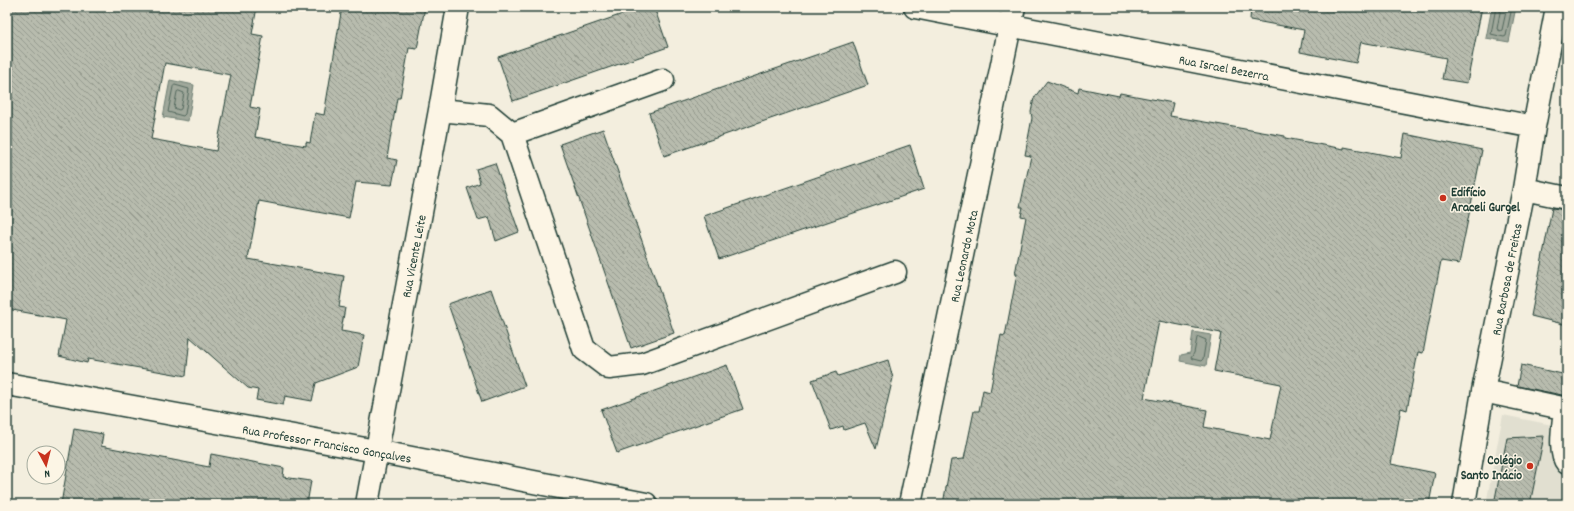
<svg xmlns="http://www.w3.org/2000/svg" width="1574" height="511" viewBox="0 0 1574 511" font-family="Dekko,sans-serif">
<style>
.built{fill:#e1dfd0}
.water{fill:#a0a89b;stroke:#6c7d72}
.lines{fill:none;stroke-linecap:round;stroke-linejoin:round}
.shore{stroke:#53685d;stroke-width:1}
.building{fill:url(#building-back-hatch);stroke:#1f3d34;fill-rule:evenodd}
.minor-casing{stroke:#1f3d34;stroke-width:25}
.minor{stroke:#fcf5e5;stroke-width:22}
.poi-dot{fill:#c8321e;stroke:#fcf5e5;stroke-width:1.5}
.labels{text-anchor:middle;stroke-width:3;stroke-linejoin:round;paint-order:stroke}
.street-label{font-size:13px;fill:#1f3d34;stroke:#fcf5e5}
.poi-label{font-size:13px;font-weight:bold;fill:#1f3d34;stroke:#fcf5e5;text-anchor:start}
</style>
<defs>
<pattern id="building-back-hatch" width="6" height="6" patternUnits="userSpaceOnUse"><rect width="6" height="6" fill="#b8bcae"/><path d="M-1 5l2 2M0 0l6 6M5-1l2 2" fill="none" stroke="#959a8e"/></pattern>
</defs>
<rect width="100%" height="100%" fill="#f3eede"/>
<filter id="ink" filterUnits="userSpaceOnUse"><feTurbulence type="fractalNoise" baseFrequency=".025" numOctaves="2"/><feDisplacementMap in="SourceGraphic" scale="8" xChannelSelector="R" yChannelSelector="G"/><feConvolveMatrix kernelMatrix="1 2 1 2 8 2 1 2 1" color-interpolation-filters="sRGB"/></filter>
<g filter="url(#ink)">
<path class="built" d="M1503,415l64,13v76h-81z"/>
<path class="water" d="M1492,7h24l-7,35 -23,-4z
M170,80l24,5 -6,36 -25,-4z
M1193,332l18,3 -5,31 -26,-5 1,-6 9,-2z"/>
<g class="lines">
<path class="shore" d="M1496,7l-5,27 13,3 2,-1 6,-29
M1501,7l-4,22 3,2 2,-1 5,-23
M175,85l14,4 -4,25 -2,2 -15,-4 5,-25z
M179,91l5,2 -3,16 -2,1 -5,-2 3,-16z
M1199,337l7,3 -3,19 -2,2 -8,-2 -2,-1 3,-5 3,-15z"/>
</g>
<path class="building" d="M7,7h250l-5,27 11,2 -13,71 10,2 -5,28 51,9v-4l4,1 5,-30 9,2 18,-108h83l-8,42 -8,-1 -9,50h-3l-10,60 10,2 -5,25 -36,-3 -7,36 -90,-17 -11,58 96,17 -5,31 6,1 -4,23 23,4 -6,32 -42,16 -4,18 -27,-5 -2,9 -27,-5 2,-10 -10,-2 -58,-51 -4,39 -98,-17 -1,4 -28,-7 7,-36 -59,-11zM165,63l66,12 -15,76 -65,-12z
M643,7h11l14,40 -155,54 -15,-44z
M1251,7h231l-15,76 -25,-4 4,-21 -85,-16 -5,21 -56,-11 4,-22 -54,-10z
M853,42l15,43 -204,71 -15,-43z
M1047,81l31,12 1,-5 40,8 1,-3 53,10 -3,13 115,20v2l59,11v-2l57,11 4,-24 77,16 -23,114 -18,-3 -18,92 -5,-1 -11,58 -6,-2 -10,56 44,9 -6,31h-486l8,-44 13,-1 10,-48h5l4,-21 7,2 11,-57 4,1 12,-62h-2l11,-57 -5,-1 2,-9h-3l11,-51 -6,-1 7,-37 -1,-6 3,-14zM1159,321l62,12 -7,38 67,13 -11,56 -66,-13 3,-17 -63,-12z
M603,129l71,204 -43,15 -71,-204z
M910,145l14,44 -205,70 -15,-43z
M495,163l24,69 -23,9 -7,-24 -11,3 -11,-32 13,-5 -4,-14z
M1552,208l15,2v115l-36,-9z
M491,289l34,97 -43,16 -34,-98z
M888,360l5,18 -17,71 -11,-26 -21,7 -1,-4 -12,4 -19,-50 24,-8 2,4z
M727,365l16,44 -126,44 -16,-43z
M1521,365l46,10v21l-50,-10z
M74,429l29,5 -2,12 108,21 2,-13 73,14 -1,9 28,4 -4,23h-246z
M1544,436l-14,68h-36l13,-66z"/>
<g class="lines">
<defs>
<path id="minor" d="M915,7l619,120
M440,110l49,5 23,19 72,215 25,19 33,-4 253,-92
M512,134l151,-54
M1524,189l43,9
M7,384l369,67 270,53
M1483,391l84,18
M1565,408c-1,14 -7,45 2,55
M367,504l73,-394 18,-103
M910,504l104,-497
M1464,504l19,-113 41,-202 10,-62 23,-120"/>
</defs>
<use href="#minor" class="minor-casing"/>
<use href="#minor" class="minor"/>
</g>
</g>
<g class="poi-dot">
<circle cx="1443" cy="198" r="4"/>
<circle cx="1530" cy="466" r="4"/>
</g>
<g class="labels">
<g class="street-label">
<text transform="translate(1224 67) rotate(11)" y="5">Rua Israel Bezerra</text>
<text transform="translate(413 256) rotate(-79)" y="5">Rua Vicente Leite</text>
<text transform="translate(963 256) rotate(-78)" y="5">Rua Leonardo Mota</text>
<text transform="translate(1506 279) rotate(-79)" y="5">Rua Barbosa de Freitas</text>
<text transform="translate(327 443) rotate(10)" y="5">Rua Professor Francisco Gonçalves</text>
</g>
<g class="poi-label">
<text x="1451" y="196">Edifício<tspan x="1451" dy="15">Araceli Gurgel</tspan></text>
<text x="1522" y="464" text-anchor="end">Colégio<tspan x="1522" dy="15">Santo Inácio</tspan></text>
</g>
</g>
<rect width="1574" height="511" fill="none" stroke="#fcf5e5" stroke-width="24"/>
<rect x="12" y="12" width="1550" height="487" fill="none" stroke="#1f3d34" stroke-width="1.5" filter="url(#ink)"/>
<g transform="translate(46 465) rotate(173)"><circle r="19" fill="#fcf5e5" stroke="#a4ab9e"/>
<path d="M0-3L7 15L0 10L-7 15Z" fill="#c8321e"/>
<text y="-6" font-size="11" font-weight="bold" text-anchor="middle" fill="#1f3d34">N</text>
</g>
</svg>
